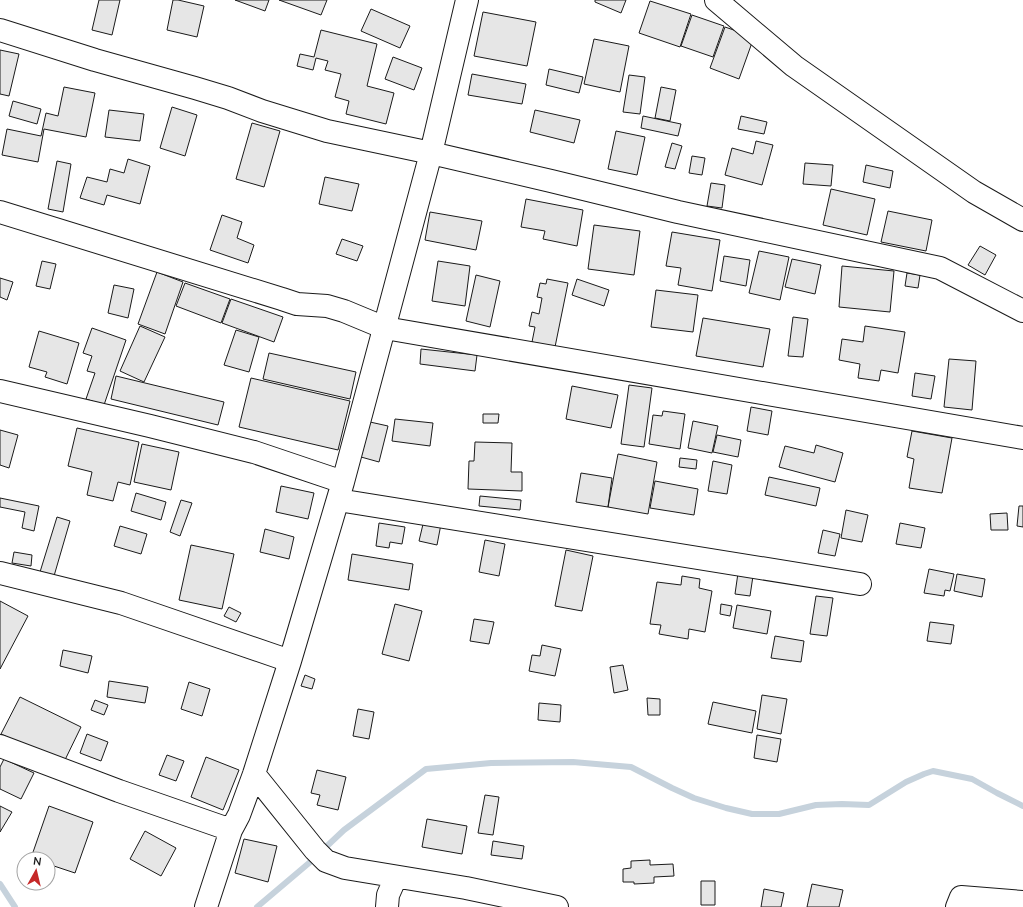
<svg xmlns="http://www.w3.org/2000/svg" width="1023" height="907" viewBox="0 0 1023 907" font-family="'Nunito Sans',sans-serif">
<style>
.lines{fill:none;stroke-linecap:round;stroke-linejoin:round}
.stream{stroke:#c6d2dc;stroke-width:6}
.building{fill:#e6e6e6;stroke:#1a1a1a}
.minor-casing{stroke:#1a1a1a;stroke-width:24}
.minor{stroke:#fff;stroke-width:22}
</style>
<rect width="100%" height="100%" fill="#fff"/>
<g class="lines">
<path class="stream" d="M0,884l15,23
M257,907l52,-44 35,-33 82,-61 65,-6 82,-1 58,5 41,21 22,10 32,10 26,6h27l37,-9 26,-1 27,1 37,-23 18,-8 9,-3 39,8 25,14 26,13"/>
</g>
<path class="building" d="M99,0h21l-8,35 -20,-5z
M173,0h5l26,6 -7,31 -30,-7z
M235,0h34l-4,11z
M279,0h48l-6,15z
M595,0h31l-5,13 -26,-11z
M650,1l41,13 -11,33 -41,-14z
M371,9l39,17 -10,22 -39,-17z
M483,12l53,10 -9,44 -53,-10z
M692,15l32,11 -11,31 -32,-11z
M725,27l29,10 -15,42 -29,-11z
M321,30l56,14 -10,42 27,7 -8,31 -40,-10 3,-13 -14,-4 6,-23 -16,-4 3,-9 -12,-3 -3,12 -16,-4 3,-12 14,3z
M594,39l35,7 -9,46 -36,-8z
M0,50l19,4 -10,42 -9,-2z
M393,57l29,11 -8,22 -29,-11z
M549,69l34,8 -4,16 -33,-8z
M472,74l54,10 -4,20 -54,-9z
M629,75l16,2 -5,37 -17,-2z
M64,87l31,6 -9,44 -42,-8 -6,33 -36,-7 5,-26 34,7 5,-23 12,3z
M661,87l15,3 -6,31 -15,-3z
M13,101l28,8 -4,15 -28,-8z
M172,107l25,8 -12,41 -25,-8z
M109,110l35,4 -4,27 -35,-4z
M535,110l45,10 -6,23 -44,-11z
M643,116l38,8 -3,12 -37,-8z
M741,116l26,6 -3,12 -26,-5z
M252,123l28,8 -16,56 -28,-8z
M616,131l29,6 -8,38 -29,-6z
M756,141l17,4 -11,40 -37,-10 7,-27 21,6z
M672,143l10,3 -7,23 -10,-2z
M692,156l13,2 -3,17 -13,-2z
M128,159l22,7 -10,38 -33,-9 -3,10 -24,-7 7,-21 20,5 3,-13 14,4z
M57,161l14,3 -8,48 -15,-3z
M805,163l28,2 -2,21 -28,-2z
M866,165l27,6 -3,17 -27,-6z
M325,177l34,7 -7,27 -33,-7z
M711,183l14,2 -3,23 -15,-2z
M831,189l44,10 -8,36 -44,-10z
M526,199l57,11 -6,36 -34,-7 2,-8 -24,-4z
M888,211l44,9 -6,31 -45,-9z
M430,212l52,9 -6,29 -51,-10z
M222,215l20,7 -5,16 17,7 -6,18 -38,-13z
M594,225l46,6 -6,44 -46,-6z
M672,232l48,8 -8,51 -34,-6 3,-17 -15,-2z
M342,239l21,7 -6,15 -21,-7z
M980,246l16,9 -11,20 -17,-10z
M759,251l30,6 -9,43 -31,-7z
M724,256l26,4 -4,26 -26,-5z
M792,259l29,6 -6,29 -30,-7z
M42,261l14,3 -6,25 -14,-3z
M438,261l32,5 -5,40 -33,-5z
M842,266l52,5 -4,41 -51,-5z
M157,272l26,10 -18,52 -27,-10z
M907,273l13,2 -2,13 -13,-2z
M476,275l24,6 -10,46 -24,-6z
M0,278l13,4 -6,18 -7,-3z
M547,279l21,4 -13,64 -23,-5 3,-15 -6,-1 3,-14 7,2 3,-16 -5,-1 3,-14 6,1z
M577,279l32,11 -5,16 -32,-11z
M185,283l45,16 -9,24 -45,-17z
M114,285l20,4 -6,29 -20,-5z
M656,290l42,5 -5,37 -42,-5z
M231,299l52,18 -9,25 -52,-19z
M793,317l15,2 -5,38 -15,-1z
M703,318l67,11 -7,38 -67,-11z
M140,326l25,11 -21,45 -24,-11z
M865,326l40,6 -7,41 -17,-3 -2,11 -21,-3 2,-14 -21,-4 3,-21 21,3z
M92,328l34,12 -22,65 -18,-6 9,-26 -8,-2 5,-15 -9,-3z
M236,330l23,7 -10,35 -25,-7z
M39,331l40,12 -12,41 -22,-7 2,-5 -18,-5z
M421,349l56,6 -2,16 -55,-7z
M269,353l87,19 -6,27 -87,-20z
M949,359l27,2 -4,49 -28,-3z
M915,373l20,3 -4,23 -19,-3z
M116,376l108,26 -6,23 -107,-26z
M251,378l99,23 -12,49 -99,-23z
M629,385l23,3 -8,59 -23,-3z
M572,386l46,9 -7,33 -45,-9z
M751,407l21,4 -4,24 -21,-4z
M663,411l22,3 -5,35 -31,-5 4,-29 9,1z
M483,414h16l-1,9h-15z
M395,419l38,4 -3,23 -38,-5z
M693,421l25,5 -6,27 -24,-5z
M370,422l18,4 -9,36 -18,-5z
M77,428l62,14 -9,43 -12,-3 -5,19 -26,-6 5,-23 -24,-6z
M0,430l18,5 -9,33 -9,-3z
M912,431l40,7 -10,55 -33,-5 5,-29 -7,-2z
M717,435l24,5 -3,17 -25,-5z
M475,442l37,1 -1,29h11v19l-54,-2 1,-28h5z
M142,444l37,8 -8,38 -37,-8z
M816,445l27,8 -8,29 -56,-15 6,-21 29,7z
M618,454l39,8 -9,52 -40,-7z
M680,458l17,2 -1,9 -17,-2z
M713,461l19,4 -5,29 -19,-3z
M581,473l31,5 -4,29 -32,-5z
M769,477l51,11 -4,18 -51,-11z
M655,481l43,8 -4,26 -44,-7z
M281,486l33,7 -6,26 -32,-7z
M136,493l30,9 -5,18 -30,-9z
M480,496l41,4 -1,10 -41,-4z
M0,498l39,8 -5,25 -12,-3 3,-16 -25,-5z
M181,500l11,3 -12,33 -10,-4z
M1019,506h4v21l-6,-1z
M846,510l22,5 -6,27 -21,-4z
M1007,513l1,17h-17l-1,-16z
M57,517l13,4 -16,55 -14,-4z
M424,520l17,4 -4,21 -18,-4z
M379,523l26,4 -3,17 -12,-2 -1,6 -13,-2z
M900,523l25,5 -4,20 -25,-4z
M120,526l27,8 -6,20 -27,-8z
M265,529l29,8 -5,22 -29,-7z
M823,530l17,4 -5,22 -17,-3z
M485,540l20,4 -6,32 -20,-4z
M191,545l43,9 -12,55 -43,-9z
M566,550l27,6 -11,55 -27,-5z
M14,552l18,3 -1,11 -19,-3z
M352,554l61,10 -4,26 -61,-10z
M929,569l25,5 -4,17 -5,-1 -1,6 -20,-3z
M738,573l15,3 -3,20 -15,-2z
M957,574l28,5 -3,18 -28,-6z
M682,576l18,3 -1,9 13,3 -7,41 -16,-3 -1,10 -29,-5 2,-9 -11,-1 7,-42 24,3z
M816,596l17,2 -6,38 -17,-2z
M0,601l28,15 -28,53z
M395,604l27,7 -13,50 -27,-7z
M721,604l11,2 -2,10 -10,-2z
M737,605l34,6 -4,23 -34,-6z
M229,607l12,6 -5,9 -12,-6z
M474,619l20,3 -5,22 -19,-3z
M930,622l24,3 -3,19 -24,-3z
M775,636l29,5 -3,21 -30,-4z
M542,645l19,4 -6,27 -26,-5 3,-16 8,1z
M63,650l29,6 -4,17 -28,-7z
M623,665l5,25 -14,3 -4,-26z
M305,675l10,4 -3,10 -11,-3z
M109,681l39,6 -3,16 -38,-6z
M189,682l21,7 -8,27 -21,-7z
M762,695l25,4 -6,35 -24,-5z
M20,697l61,30 -18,37 -62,-30z
M647,698l13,1v16h-12z
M95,700l13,5 -4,10 -13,-5z
M713,702l43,9 -4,22 -44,-9z
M539,703l22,2 -1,17 -22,-2z
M358,709l16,3 -5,27 -16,-3z
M87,734l21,8 -7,19 -21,-8z
M757,735l24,4 -4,23 -23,-4z
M167,755l17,6 -8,20 -17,-6z
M206,757l33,13 -16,40 -32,-13z
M4,759l30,14 -13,26 -21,-10v-22z
M317,770l29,7 -8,33 -21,-5 3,-10 -9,-2z
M485,795l14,2 -6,38 -15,-2z
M0,806l12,6 -12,20z
M49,806l44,16 -18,51 -27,-9v-5h-14l-3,-1z
M427,819l40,7 -5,28 -40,-7z
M145,831l31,17 -15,28 -31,-17z
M244,839l33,7 -9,36 -33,-9z
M493,841l31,5 -2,13 -31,-4z
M650,860v5l23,-1 1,12 -20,1v6l-20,1v-2h-11v-13l8,-1v-7z
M701,881h14v24h-14z
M812,884l31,6 -4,17h-32z
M764,889l20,4 -3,14h-20z"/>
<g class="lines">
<defs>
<path id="minor" d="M716,0l78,66 180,126 49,28
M0,30l95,30 100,28 33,10 34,13 65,20 104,22 120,28 127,31 262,56 83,43
M0,212l282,87 15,5 30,2 17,5 41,17 638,110
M0,391l150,35 104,26 89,30
M338,500l522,84
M0,573l121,30 169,58
M0,746l119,45 112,39
M254,774l61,76 11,11 19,7 121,20 91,19
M206,907l25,-77 8,-15 15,-41 36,-113 53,-179 88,-329 36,-153
M387,907l1,-12 8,-18
M957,907l4,-10 62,5"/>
</defs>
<use href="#minor" class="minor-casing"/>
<use href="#minor" class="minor"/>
</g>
<g transform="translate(36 871) rotate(8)"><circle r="19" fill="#ffffff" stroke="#a3a3a3"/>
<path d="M0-3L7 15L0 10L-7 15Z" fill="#c62828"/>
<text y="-6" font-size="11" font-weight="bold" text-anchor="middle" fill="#1a1a1a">N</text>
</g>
</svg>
